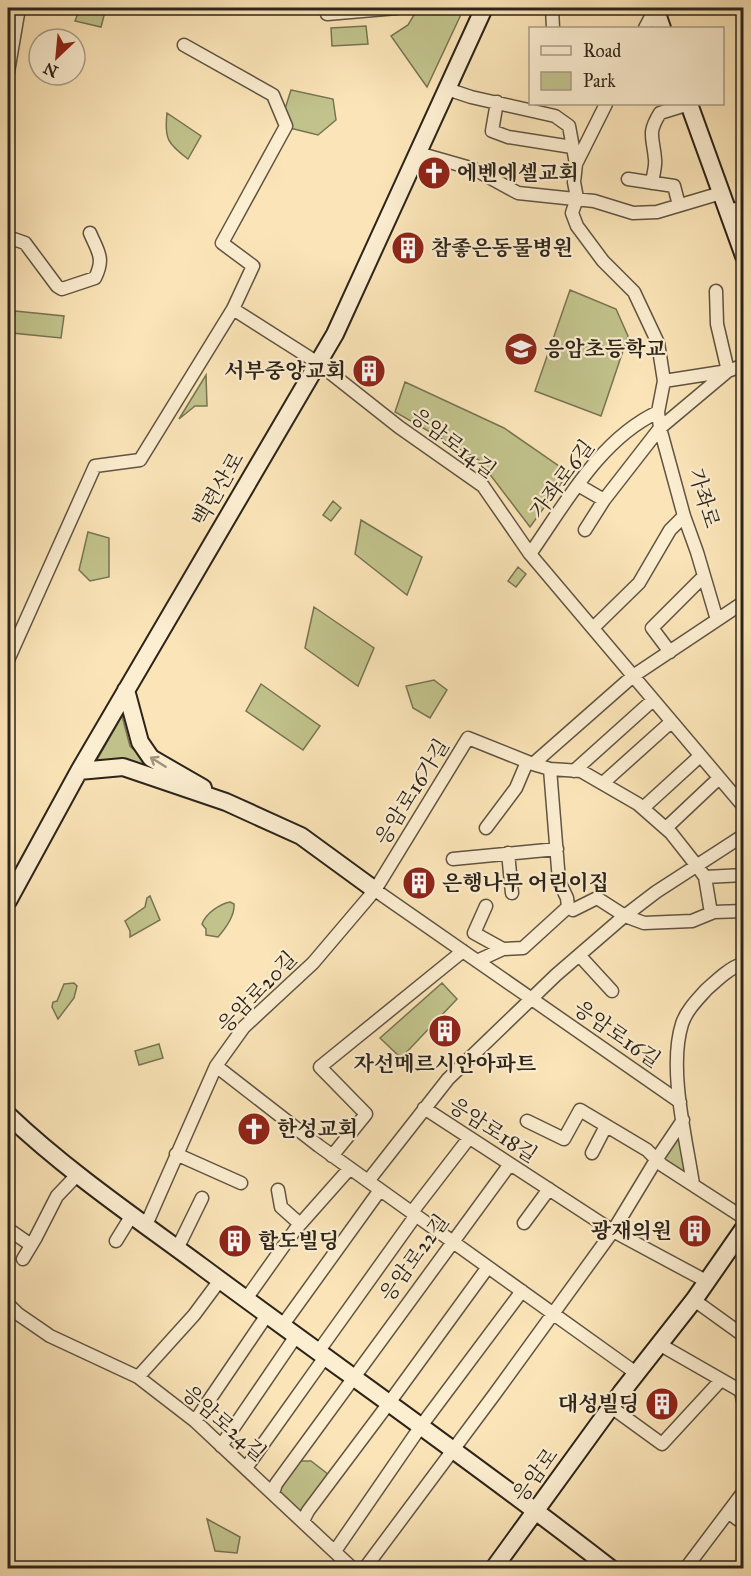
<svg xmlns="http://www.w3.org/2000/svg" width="751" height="1576" viewBox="0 0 751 1576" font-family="'IM FELL Great Primer','Noto Serif KR',serif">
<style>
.green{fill:#c2c38c;stroke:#777453;stroke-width:1.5}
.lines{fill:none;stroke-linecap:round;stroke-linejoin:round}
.street-casing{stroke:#605442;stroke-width:15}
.secondary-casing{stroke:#2c241a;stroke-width:20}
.street{stroke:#fceed1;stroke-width:12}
.secondary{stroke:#fceed1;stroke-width:16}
.oneway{stroke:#9e937f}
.labels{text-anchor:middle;stroke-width:4.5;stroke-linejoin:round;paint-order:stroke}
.poi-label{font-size:21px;font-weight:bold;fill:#2c241a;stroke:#fceed1;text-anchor:start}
.street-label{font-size:21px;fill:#2c241a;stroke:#fceed1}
</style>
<rect width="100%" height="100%" fill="#fbe5b8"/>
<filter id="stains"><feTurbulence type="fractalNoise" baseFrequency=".00333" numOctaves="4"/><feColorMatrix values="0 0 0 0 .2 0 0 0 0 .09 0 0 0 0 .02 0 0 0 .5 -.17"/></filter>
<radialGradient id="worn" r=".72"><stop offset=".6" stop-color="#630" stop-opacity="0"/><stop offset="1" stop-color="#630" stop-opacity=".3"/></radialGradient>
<path class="green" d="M80,8h26l-5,19 -26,-6z
M418,8h46l-37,79 -36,-51 17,-11z
M366,26l2,18 -36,2 -1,-18z
M291,90l42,9 3,21 -18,15 -28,-7 -6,-16z
M167,113l34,23 -13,23c-20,-15 -24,-20 -21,-46z
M570,290l46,19 12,27 -27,80 -66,-25z
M15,311l49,5 -3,22 -49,-5z
M206,375l1,31h-12l-16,13z
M405,382l99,46 65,45 -39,54 -51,-67 -84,-48z
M333,501l8,7 -10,13 -8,-6z
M361,520l61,37 -15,38 -52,-41z
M88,532l21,6v39l-19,4 -11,-11z
M518,567l8,7 -10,13 -8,-6z
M314,607l60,41 -16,38 -53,-38z
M434,680l13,10 -17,28 -17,-10 -7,-22z
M261,684l59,42 -17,24 -57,-39z
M122,716l8,30 32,29 -65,-15z
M150,896l10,24 -30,17v-6l-5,-10 20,-14 2,-9z
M230,902l4,2c1,11 -9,25 -16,33l-12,-2v-6l-4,-5c4,-11 18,-20 28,-22z
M74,983l3,3 -3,12 -16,21 -6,-12 1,-5 4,-1 7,-17z
M442,983l15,16 -56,59 -21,-20z
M159,1044l4,14 -24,7 -4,-14z
M681,1128l8,49 -28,-18z
M300,1461h11l22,17 -30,34 -14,-2 -12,-11 -1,-15z
M207,1519l33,18 -3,16 -22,-2z"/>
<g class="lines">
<defs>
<path id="street" d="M552,8l1,20
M327,14l70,-6
M645,28l10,-19
M184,45l89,50 13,31 -64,117 31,23 -20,43
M8,72l11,-64
M447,89l24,8 84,19 14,10 7,38
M497,102l-5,29 16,6 64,10
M606,104l-30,60 -2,18 3,16 -5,15 5,13 26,35 31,31 24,51 6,38 -6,31 2,16 24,88 13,36 20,68
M418,153l56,16 44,24 76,8 39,12 24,-1 64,-19
M628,179l46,7 5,19
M652,183c1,-8 4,-17 3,-24 -2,-23 -8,-25 5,-46l29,-9
M728,211l16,-4
M8,237l17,6 32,43 5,3 33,-11c10,-20 3,-26 -5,-45
M664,381l64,-10 16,-6
M578,485l26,15
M585,530l19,-30 56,-72 68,-57 -11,-47 -1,-33
M530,554c35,-50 70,-115 128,-142
M593,628l46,-45 31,-53 14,-14
M670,652l-18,-24 52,-52
M8,660l87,-194 45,-6 93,-151 85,54 81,64 84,59 47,68 214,253
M533,764l100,-88 111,-74
M550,769l9,112 8,17 1,9
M574,771l79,-71
M603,783l68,-61
M643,808l57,-52
M486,828l30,-40 11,-26
M666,828l53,-50
M508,853l4,40
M453,859l104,-10
M705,877l39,-2
M375,890l305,212
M486,906l-12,27 29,16
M579,955l33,36
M477,961l26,-12 20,-1 45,-41 5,3 24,-12 28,18 19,7 48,-2 22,-9 30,-1
M216,1066l103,80 317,227
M424,1108l189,123 93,50
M527,1121l37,18 16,-29 67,40 15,15 82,53
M592,1153l14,-27
M176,1154l65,29
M332,1156l34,-42 -46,-47 143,-116
M368,1181l80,-102 108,-104 66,-57 34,-26 88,-57
M693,1184c-7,-46 -25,-116 -11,-160 4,-13 15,-24 24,-34 11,-10 23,-22 38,-27
M278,1190l3,17 19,17
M412,1212l57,-74
M524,1223l25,-34
M146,1225l70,-159 28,-39 69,-64 62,-73 93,-152 65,26 17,5 31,2 57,33 33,29 26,33 8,11 6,36
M8,1229l23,16
M116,1241l16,-26
M177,1249l25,-51
M23,1259l12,-20 22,-43 21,-22
M246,1299l49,-69 55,-62
M694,1300l50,36
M8,1304l10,10 32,22 88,41 57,44 157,147
M282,1326l98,-136
M659,1344l82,47 3,15
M318,1352l98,-137
M138,1377l56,-62 26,-35
M611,1407l51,37 59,-64
M195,1421l72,-106
M221,1446l75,-110
M246,1468l79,-111
M273,1493l3,-9 234,-320
M728,1512l16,12
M303,1521l5,-10 81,-108 99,-136
M335,1551l86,-125 101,-135
M365,1568l129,-173 119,-164 43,-71 27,-40
M686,1568l58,-77"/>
<path id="secondary" d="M655,8l7,20
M689,104l55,152
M126,690l14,52 11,16 52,30
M79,771l44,-4 103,35 75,34 74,54
M8,901l71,-130 256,-437 149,-326
M8,1115c59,56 128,103 193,151 136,101 276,198 409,302
M494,1568l127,-175 73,-93 50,-72"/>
</defs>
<use href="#street" class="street-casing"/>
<use href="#secondary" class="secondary-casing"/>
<use href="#street" class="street"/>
<use href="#secondary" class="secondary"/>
</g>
<defs><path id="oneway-shaft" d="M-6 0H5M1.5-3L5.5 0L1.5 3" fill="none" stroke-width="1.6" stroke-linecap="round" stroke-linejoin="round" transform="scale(1.5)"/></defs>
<use class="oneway" href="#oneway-shaft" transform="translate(158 762) rotate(-148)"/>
<defs>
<symbol id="church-disc" viewBox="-11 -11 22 22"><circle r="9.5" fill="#8f2418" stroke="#fceed1"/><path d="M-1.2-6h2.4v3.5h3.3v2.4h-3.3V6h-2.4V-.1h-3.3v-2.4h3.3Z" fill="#fff"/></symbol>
<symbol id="building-disc" viewBox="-11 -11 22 22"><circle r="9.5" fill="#8f2418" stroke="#fceed1"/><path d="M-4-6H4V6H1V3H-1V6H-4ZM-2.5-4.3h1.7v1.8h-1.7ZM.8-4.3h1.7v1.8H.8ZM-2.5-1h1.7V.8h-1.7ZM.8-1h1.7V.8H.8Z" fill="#fff"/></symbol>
<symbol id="school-disc" viewBox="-11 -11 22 22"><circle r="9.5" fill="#8f2418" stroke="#fceed1"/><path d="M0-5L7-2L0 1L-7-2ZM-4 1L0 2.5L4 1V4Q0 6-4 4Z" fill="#fff"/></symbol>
</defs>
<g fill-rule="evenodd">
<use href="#church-disc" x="415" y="154" width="38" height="38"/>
<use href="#building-disc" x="389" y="229" width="38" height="38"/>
<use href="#school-disc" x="502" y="330" width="38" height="38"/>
<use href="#building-disc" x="350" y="352" width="38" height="38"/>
<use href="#building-disc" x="400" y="864" width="38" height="38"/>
<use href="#building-disc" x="426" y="1012" width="38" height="38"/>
<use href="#church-disc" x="235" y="1110" width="38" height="38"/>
<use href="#building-disc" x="676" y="1212" width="38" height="38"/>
<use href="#building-disc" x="216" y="1222" width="38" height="38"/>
<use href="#building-disc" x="643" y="1385" width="38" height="38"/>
</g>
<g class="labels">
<g class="poi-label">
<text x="457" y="180">에벤에셀교회</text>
<text x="431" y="255">참좋은동물병원</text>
<text x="544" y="356">응암초등학교</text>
<text x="346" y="378" text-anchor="end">서부중앙교회</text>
<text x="442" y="890">은행나무 어린이집</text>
<text x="445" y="1071" text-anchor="middle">자선메르시안아파트</text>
<text x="277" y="1136">한성교회</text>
<text x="672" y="1238" text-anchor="end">광재의원</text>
<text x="258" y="1248">합도빌딩</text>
<text x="639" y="1411" text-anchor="end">대성빌딩</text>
</g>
<g class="street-label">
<text transform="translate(453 443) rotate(37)" y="7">응암로14길</text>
<text transform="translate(562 479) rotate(-53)" y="7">가좌로6길</text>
<text transform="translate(218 489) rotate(-60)" y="7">백련산로</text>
<text transform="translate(704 498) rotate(73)" y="7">가좌로</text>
<text transform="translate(412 792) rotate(-58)" y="7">응암로16가길</text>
<text transform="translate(257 992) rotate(-46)" y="7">응암로20길</text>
<text transform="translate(617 1034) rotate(35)" y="7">응암로16길</text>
<text transform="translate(493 1130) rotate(33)" y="7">응암로18길</text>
<text transform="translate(414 1258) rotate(-54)" y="7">응암로22길</text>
<text transform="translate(224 1423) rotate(41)" y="7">응암로24길</text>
<text transform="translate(535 1475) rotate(-54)" y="7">응암로</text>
</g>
</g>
<rect width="751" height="1576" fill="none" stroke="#fbe5b8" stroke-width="30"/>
<rect x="9" y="9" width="733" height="1558" fill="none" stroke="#2c241a" stroke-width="3"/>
<rect x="15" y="15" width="721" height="1546" fill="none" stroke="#2c241a" stroke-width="1.5"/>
<rect x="529" y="27" width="195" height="78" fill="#fceed1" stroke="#a99d88" stroke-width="1.5"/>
<rect x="541" y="46" width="30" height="9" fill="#fceed1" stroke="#a99d88" stroke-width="1.5"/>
<text x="583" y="57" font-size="18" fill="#2c241a">Road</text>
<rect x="541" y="72" width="30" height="18" fill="#c2c38c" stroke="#a99d88" stroke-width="1.5"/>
<text x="583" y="87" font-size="18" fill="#2c241a">Park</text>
<g transform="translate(57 57) rotate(206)"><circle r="28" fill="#fceed1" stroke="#a99d88" stroke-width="1.5"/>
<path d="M0-4.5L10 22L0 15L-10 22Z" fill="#8f2418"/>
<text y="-9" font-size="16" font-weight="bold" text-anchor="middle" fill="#2c241a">N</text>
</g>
<rect width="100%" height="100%" filter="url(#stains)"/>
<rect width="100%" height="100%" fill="url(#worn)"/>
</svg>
